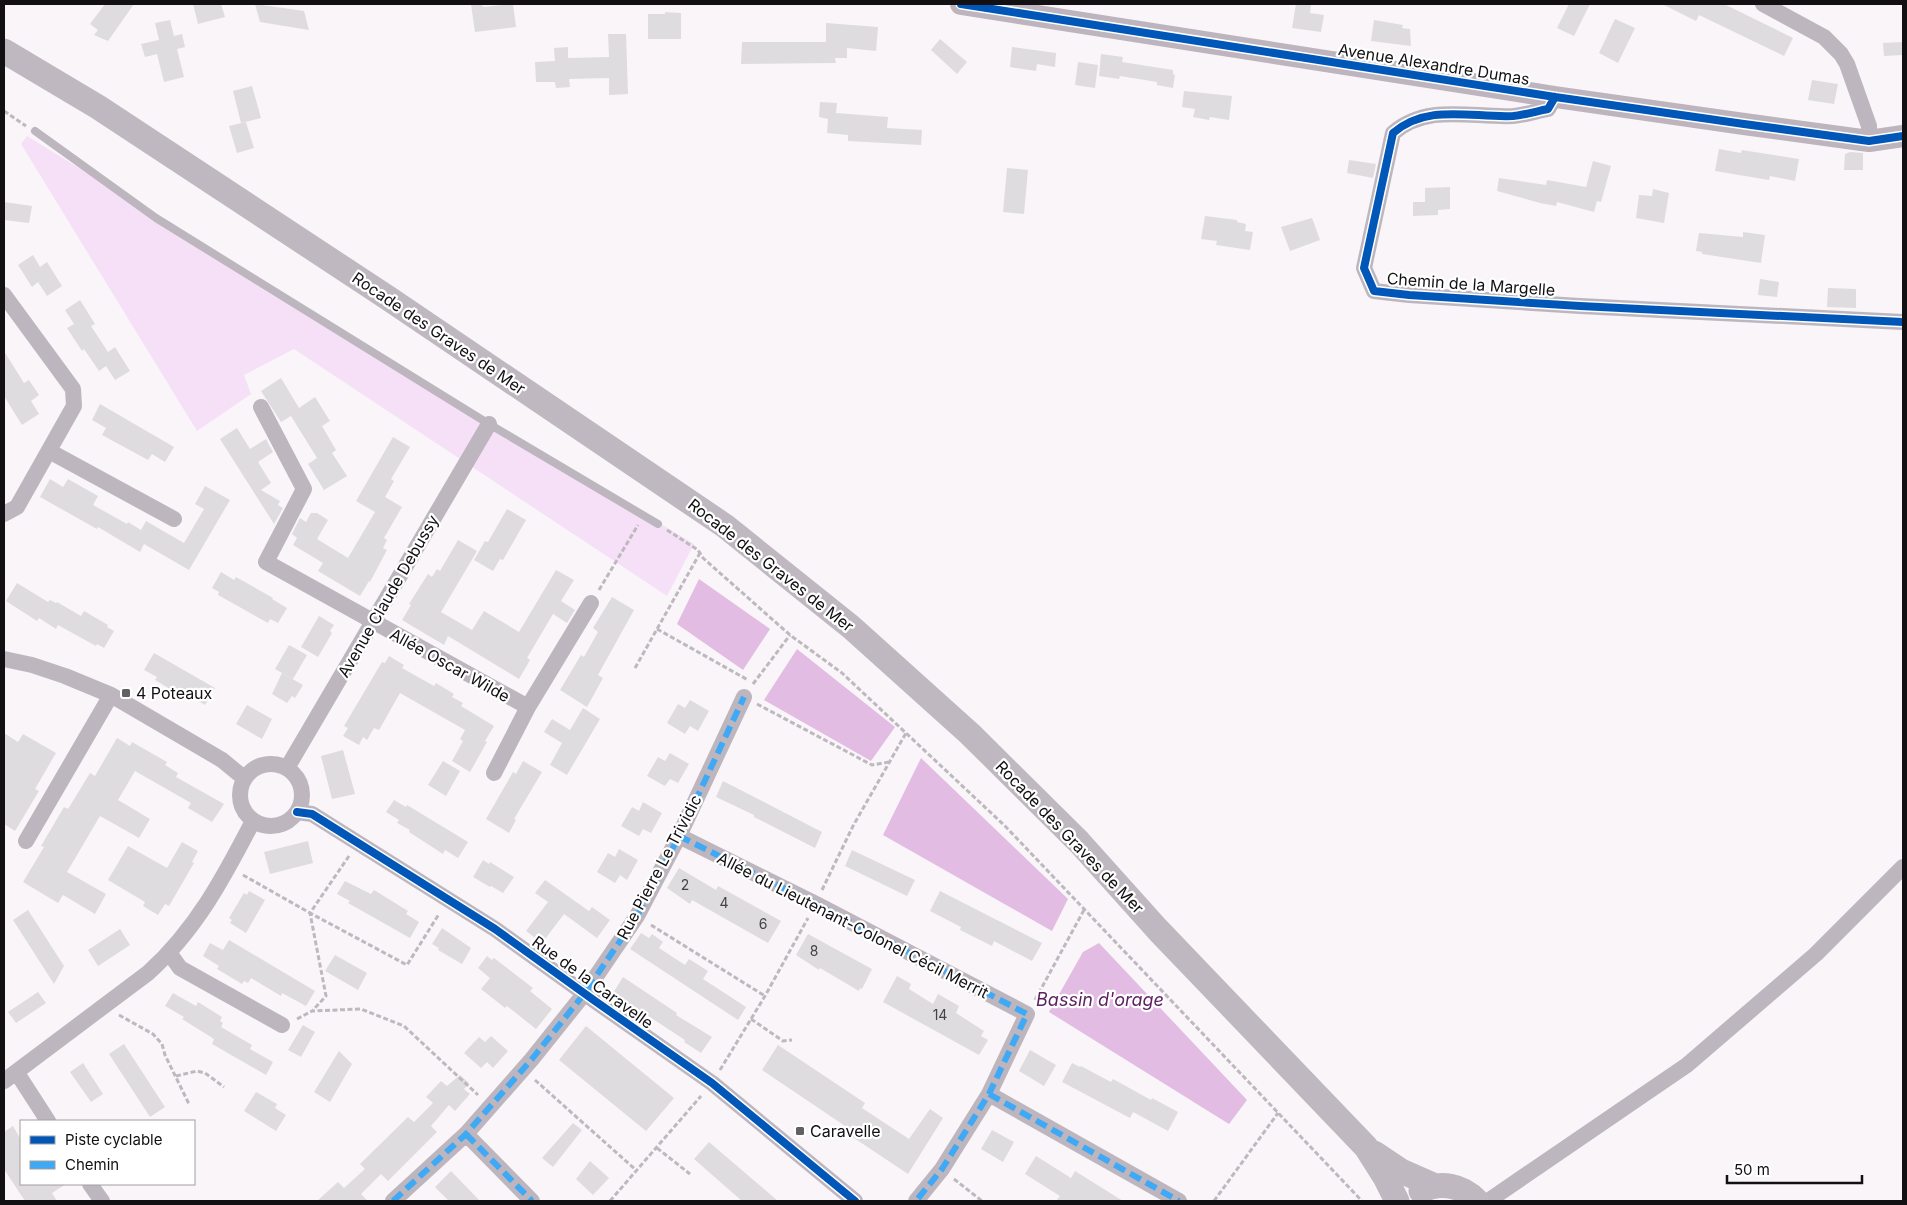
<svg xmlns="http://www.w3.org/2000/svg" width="1907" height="1205" viewBox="0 0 1907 1205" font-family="Inter,sans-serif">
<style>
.green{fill:#f6e0f7}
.water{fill:#e2bce3}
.building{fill:#dfdcdf}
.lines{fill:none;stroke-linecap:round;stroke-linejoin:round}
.path{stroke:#beb9be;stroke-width:3;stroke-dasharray:5 2.5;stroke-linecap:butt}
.lane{stroke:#beb6be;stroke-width:8}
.street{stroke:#beb6be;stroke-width:16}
.secondary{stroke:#bdb4bd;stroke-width:22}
.primary{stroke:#c0b8c1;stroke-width:25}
.quiet{stroke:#3fa9f5;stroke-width:6;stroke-dasharray:12 6;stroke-linecap:butt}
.cycleway-casing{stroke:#fff;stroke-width:11}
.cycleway{stroke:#0057b8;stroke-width:8}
.poi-dot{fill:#636063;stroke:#fff;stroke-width:2}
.labels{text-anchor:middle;stroke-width:4.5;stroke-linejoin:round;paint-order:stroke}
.number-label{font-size:14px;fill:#454345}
.street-label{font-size:16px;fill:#121012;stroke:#fff}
.poi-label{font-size:16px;fill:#121012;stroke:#fff;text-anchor:start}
.water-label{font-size:18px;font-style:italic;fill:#5d1f60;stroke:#fff}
</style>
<rect width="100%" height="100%" fill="#f9f5f9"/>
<path class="green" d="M27,136l408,251 259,157 -27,52 -373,-247 -50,26 7,19 -54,37 -176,-287z"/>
<path class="water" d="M699,579l71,50 -27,41 -66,-46z
M797,649l98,78 -24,34 -107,-61z
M921,758l147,141 -16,32 -169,-96z
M1099,943l148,157 -18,24 -180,-112 34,-60z"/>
<path class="building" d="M105,4h29l-26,37 -14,-6 4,-5 -8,-6z
M193,4h28l4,13 -27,7z
M255,4l49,7 5,19 -49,-8z
M471,4h9l4,3 29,-3 3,23 -41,5z
M1296,4h15l-1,9 14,2 -3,17 -29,-4z
M1569,4h21l-16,32 -17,-8z
M1662,4h62l69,34 -9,18 -85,-41 -3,6z
M665,12l16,1v26h-33v-25h17z
M1615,19l20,9 -17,35 -19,-10z
M170,20l4,16 8,-2 3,13 -8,2 7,28 -20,5 -7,-28 -12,3 -4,-13 18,-4 -4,-17z
M1374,20l29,5 -1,3 8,1 1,17 -40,-5z
M826,23l52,4 -2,24 -29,-3v10h-12l1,5 -95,1 1,-22h84z
M608,34h18l2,60 -19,1v-17l-40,1 1,8 -14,1 -1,-6h-19l-1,-20 20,-1 -1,-13 14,-1v11l41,-1z
M940,39l27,23 -10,12 -26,-24z
M1903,42v13l-19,1 -1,-13z
M1012,47l44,6 -1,14 -18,-3 -1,7 -26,-4z
M1101,54l22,3 -1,5 51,8v4l2,1 -2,13 -16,-3v-3l-37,-6 -1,3 -20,-3z
M1078,62l20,3 -3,23 -20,-3z
M1812,80l26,4 -4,20 -26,-4z
M252,86l9,32 -20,5 -8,-32z
M1184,91l48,5 -3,24 -19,-3 -1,3 -16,-3 2,-8 -13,-2z
M820,102l17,1 -1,10 52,4 -1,11 35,2 -1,15 -73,-4v-6l-21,-2 1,-14 -9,-2z
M246,122l8,26 -17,5 -8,-27z
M1719,149l22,4 1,-3 57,9 -4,22 -25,-5 -1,4 -54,-9z
M1850,152l13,1v17h-19l1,-16z
M1349,160l27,4 -3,14 -26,-5z
M1593,161l18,5 -10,36 -4,-1 -3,11 -37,-10 -1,4 -16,-3 -43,-12 2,-13 47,7 1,-5 39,7z
M1007,168l21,2 -4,44 -21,-2z
M1450,187v22l-12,1v5l-25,1v-14h12v-14z
M1653,189l16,4 -5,30 -28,-5 3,-23 13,1z
M4,202l28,4 -3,17 -25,-3z
M1205,216l32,4v2l9,2 -1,7 8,1 -3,18 -34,-5 1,-4 -16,-2z
M1312,218l8,22 -30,11 -9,-24z
M1743,232l22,3 -4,28 -59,-9v-2l-6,-1 3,-18 44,4z
M33,255l7,12 7,-5 15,24 -15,10 -9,-14 -6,5 -14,-22z
M1760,279l19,3 -2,15 -19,-2z
M1828,288l28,1v19l-29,-1z
M80,300l15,24 -4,2 17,26 7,-5 15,24 -15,9 -9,-14 -7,5 -15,-22 -2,2 -15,-23 7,-4 -9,-14z
M4,351l20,32 5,-3 10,15 -8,6 8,13 -17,11 -18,-29z
M281,378l18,30 16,-11 15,24 -8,5 14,24 -4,3 15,23 -23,14 -16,-26 9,-6 -26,-42 -10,6 -20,-31z
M100,404l74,43 -9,15 -13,-8 -4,6 -46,-25 4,-7 -14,-8z
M237,428l13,21 16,-10 7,13 -15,10 13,21 -10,7 19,11 -2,4 5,3 -9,16 -54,-85z
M393,437l17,10 -19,32 3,2 -9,16 17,10 -18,31 3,2 -4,8 4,2 -17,32 -1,-1 -9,15 -42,-25 5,-8 -30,-18 4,-7 -5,-4 8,-16 6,4 5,-9h6l11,7 -11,19 31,19 27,-46 -19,-11z
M50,479l13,8 5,-8 30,17 -5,9 34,19 1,-2 13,8 5,-9 38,22 20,-34 -9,-5 10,-18 25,14 -41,70 -45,-26 -4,8 -42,-25 -1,2 -57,-32z
M507,509l19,11 -23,40 -3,-1 -7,12 -19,-11 11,-19 3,1z
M458,540l19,11 -36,61 31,18 12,-19 35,21 37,-62 18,10 -13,21 14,9 -8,13 -14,-9 -26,44 3,2 -11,19 -71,-43 -4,9 -42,-25 9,-15 -2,-1 19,-30 4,3 5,-8 3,2z
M221,572l13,8 2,-3 37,21 -1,1 15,9 -9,15 -8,-4 -2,4 -50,-28 1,-3 -7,-4z
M17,583l31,19 2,-2 6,3 1,-1 24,14 3,-5 24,14 -1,2 7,4 -10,17 -7,-4 -1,2 -38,-21 -2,4 -17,-11 -2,3 -31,-20z
M612,597l22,13 -36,65 5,3 -16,29 -27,-17 21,-35 3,2 14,-25 -5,-4z
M319,616l15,9 -4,6 2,2 -14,24 -17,-10z
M289,645l18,10 -14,24 -18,-10z
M154,653l61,35 -10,17 -13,-8 -2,4 -35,-21 2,-3 -13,-7z
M389,656l15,9 -2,3 32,18 2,-3 18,11 -2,3 11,6 -2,3 33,20 -9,15 2,1 -17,30 -18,-11 11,-20 -3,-2 5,-9 -65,-37 -21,37 -5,-2 -7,12 -4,-3 -4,8 -16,-9 5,-8 -4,-2 38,-64 3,1z
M282,673l21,12 -8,13 -3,-2 -5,7 -15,-9z
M690,700l19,11 -11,20 -8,-5 -5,8 -18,-11 11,-19 7,4z
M247,705l25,14 -10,20 -26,-15z
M583,708l17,11 -33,56 -17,-10 12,-22 -18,-11 8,-13 18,11z
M4,733l14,9 5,-8 33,19 -21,36 4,2 -24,40 -11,-7z
M117,738l13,8 2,-4 35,20 -2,3 13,8 -2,4 48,27 -12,18 -24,-14 3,-5 -56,-32 -17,29 32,19 -11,19 -39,-22 -33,56 39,22 -11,20 -32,-19 -5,8 -35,-21 21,-35 -3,-1 23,-39 4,2 22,-36 5,3z
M343,750l12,44 -23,5 -11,-43z
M670,753l19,11 -11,19 -8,-4 -5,7 -18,-10 11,-19 7,4z
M443,761l17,10 -14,25 -18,-11z
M523,761l19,11 -28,47 2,1 -7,13 -23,-14 27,-47 3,2z
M723,781l99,51 -7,16 -61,-31v-2l-38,-18z
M394,800l12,7 1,-2 61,37 -10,16 -13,-8 -2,4 -34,-22 1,-2 -13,-7 2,-3 -13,-8z
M643,802l19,11 -11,20 -8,-4 -4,7 -18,-10 11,-19 7,4z
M308,841l5,22 -43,11 -6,-22z
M182,842l16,9 -6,11 2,1 -25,43 -4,-2 -7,11 -15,-9 2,-4 -37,-22 20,-34 39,22z
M619,849l19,11 -11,20 -7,-5 -5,8 -18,-11 11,-19 7,4z
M852,850l63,30 -8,16 -62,-30z
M483,860l6,4 1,-2 24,15 -11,16 -12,-7 -1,1 -17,-10z
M679,868l37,22 2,-4 63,35 -13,22 -76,-43 -2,4 -23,-16z
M545,880l44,31 3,-4 18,13 -13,18 -33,-24 -22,29 -16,-12 22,-29 -13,-9z
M345,881l26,13 3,-4 34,21 -2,3 13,8 -9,16 -62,-35 2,-2 -13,-7z
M249,891l16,9 -19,33 -16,-10 2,-3 -3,-2 15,-25 3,2z
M940,891l102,52 -10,18 -38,-20 -2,5 -32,-16 1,-3 -31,-16z
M28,910l36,56 -10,18 -41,-64z
M442,928l29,20 -9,16 -24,-14 1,-2 -7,-4z
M120,929l10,16 -32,21 -10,-16z
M641,933l8,5 3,-4 11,8 -4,6 26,17 4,-6 19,12 -5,8 43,28 -8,13 -108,-71z
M808,934l64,35 -10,20 -2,-1 -1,3 -39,-23 -1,2 -23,-15z
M229,940l86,51 -9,15 -24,-13 -1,3 -30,-18 -3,5 -4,-2 -2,3 -25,-15 2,-3 -16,-10 7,-13 13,7z
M335,955l32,18 -9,17 -33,-19z
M487,956l5,4 2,-2 39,30 -3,3 22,18 -16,20 -29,-23 -2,2 -24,-19 9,-11 -12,-10z
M897,976l14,8 -2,5 24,15 5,-10 21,12 -3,7 28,18 -3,5 7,4 -9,15 -96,-53z
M623,977l54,36 -1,2 36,22 -11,16 -17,-11 1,-2 -72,-47z
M38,992l8,11 -30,20 -8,-11z
M173,993l23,13 2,-4 24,15 -2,4 3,2 -2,4 31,18 -2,4 23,13 -7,13 -54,-31 2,-5 -32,-20 2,-2 -19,-11z
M303,1025l12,7 -14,25 -13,-7z
M586,1026l88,72 -28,33 -87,-71z
M491,1036l17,15 -15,17 -6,-6 -6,6 -17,-15 15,-16 6,5z
M124,1044l41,63 -15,10 -41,-63z
M778,1045l87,58 -3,5 47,31 21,-30 13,9 -35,56 -63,-42 3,-4 -86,-58z
M1030,1050l26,15 -12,21 -25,-15z
M339,1051l13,13 -22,38 -16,-10z
M83,1063l20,31 -12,8 -21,-30z
M1072,1063l8,4 1,-1 30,16 2,-3 38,21 1,-2 26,14 -10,19 -35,-19 -3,6 -68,-36z
M460,1075l9,8 -5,6 6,5 -15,17 -6,-6 -18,21 6,6 -49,49 -7,-7 -20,20 7,7h-51l21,-19 6,6 21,-19 -5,-5 48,-47 6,5 19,-19 -7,-6 15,-16 6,5z
M256,1092l21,12 -2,4 11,7 -10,16 -32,-20z
M573,1123l9,7 -29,37 -11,-9z
M13,1126l8,14v44h45l-14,9 5,8h-32l-21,-32v-37z
M992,1130l22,12 -11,20 -22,-13z
M709,1142l69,59h-36l-48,-42z
M1036,1156l35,22 4,-7 48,30h-67l4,-5 -35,-22z
M590,1161l19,17 -16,17 -17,-16z
M451,1171l29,30h-31l-14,-14z"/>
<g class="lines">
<path class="path" d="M4,111l22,15
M667,530l31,20 5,8 87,77 52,38 163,153 357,375
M599,590l39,-65
M657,629l91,51
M635,668l65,-115
M753,684l37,-49
M757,704l115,61 17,-3
M349,856l-39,57 97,52 32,-51
M243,875l67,38 16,83 -13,14
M822,890l31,-64 53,-93
M651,925l114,71
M1035,1000l49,-90
M119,1015l34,19 9,10 3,11 24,49
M297,1019l15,-8 49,-2 43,17 74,69
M751,1019l32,22 9,-1
M720,1070l45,-74 43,-78
M176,1076l21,-5 8,2 19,14
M535,1080l102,91
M657,1148l33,26
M954,1179l28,22
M610,1201l91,-105
M1214,1201l64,-88"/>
<path class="lane" d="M35,131l121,87 333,206 169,100"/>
<path class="street" d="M1763,4l61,33 17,17 6,10 22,62v15
M1555,97l-7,12c-11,2 -23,6 -35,7 -41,2 -85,-13 -120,17l-29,135 10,23 35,4 171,11 323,16
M4,295l69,94 1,17 -57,101 -13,7
M261,407l43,82 -38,73 262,145 63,-104
M49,451l125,68
M4,659l28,6 33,11 46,19 111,65 22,18
M240 795a31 31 0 1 1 62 0a31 31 0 1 1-62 0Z
M287,768l202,-344
M494,773l34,-66
M297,812l15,2 183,115 100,72 117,82 143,118
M679,836l137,68 211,110 -38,80 -47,75 -26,32
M26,841l85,-146
M170,954l10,14 102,57
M17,1073l31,48
M4,1081l144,-108c48,-43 76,-96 105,-152
M989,1094l190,107
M466,1134l66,67
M90,1184l12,17
M393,1201l73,-67 66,-75 52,-65 53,-78 42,-80 65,-139
M1488,1201l199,-136 129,-111 87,-87"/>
<path class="secondary" d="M961,4l594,93 189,27 125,17 34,-5"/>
<path class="primary" d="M4,51l94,56 290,191 337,228 126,101 119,107 109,108 79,88 208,217 19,30 12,24
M1374,1153l27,18 34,15
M1421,1191c19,-10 41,-6 56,10"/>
<path class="quiet" d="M679,836l137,68 211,110 -38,80 -47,75 -26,32
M989,1094l190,107
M466,1134l66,67
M393,1201l73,-67 66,-75 52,-65 53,-78 42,-80 65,-139"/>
<defs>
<path id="cycleway" d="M961,4l594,93 189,27 125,17 34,-5
M1555,97l-7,12c-11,2 -23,6 -35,7 -41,2 -85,-13 -120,17l-29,135 10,23 35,4 171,11 323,16
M297,812l15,2 183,115 100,72 117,82 143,118"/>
</defs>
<use href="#cycleway" class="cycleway-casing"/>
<use href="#cycleway" class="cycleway"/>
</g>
<g class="poi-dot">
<rect x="121" y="688" width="10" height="10" rx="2.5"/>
<rect x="795" y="1126" width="10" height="10" rx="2.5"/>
</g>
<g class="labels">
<g class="number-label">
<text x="685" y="890">2</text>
<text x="724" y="908">4</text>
<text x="763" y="929">6</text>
<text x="814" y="956">8</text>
<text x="940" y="1020">14</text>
</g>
<g class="street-label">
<text transform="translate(1434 64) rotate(9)" y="6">Avenue Alexandre Dumas</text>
<text transform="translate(1471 284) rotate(4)" y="6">Chemin de la Margelle</text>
<text transform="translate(439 333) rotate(34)" y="6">Rocade des Graves de Mer</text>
<text transform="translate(771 565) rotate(38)" y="6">Rocade des Graves de Mer</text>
<text transform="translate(388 596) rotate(-60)" y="6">Avenue Claude Debussy</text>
<text transform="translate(450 665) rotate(29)" y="6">Allée Oscar Wilde</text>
<text transform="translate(1070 837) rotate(46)" y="6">Rocade des Graves de Mer</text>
<text transform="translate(659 867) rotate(-62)" y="6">Rue Pierre Le Trividic</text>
<text transform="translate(853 925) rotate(27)" y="6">Allée du Lieutenant-Colonel Cécil Merrit</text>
<text transform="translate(593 982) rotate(36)" y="6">Rue de la Caravelle</text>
</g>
<g class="poi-label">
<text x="136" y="699">4 Poteaux</text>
<text x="810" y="1137">Caravelle</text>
</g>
<g class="water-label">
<text x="1100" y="1006">Bassin d'orage</text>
</g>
</g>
<rect width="1907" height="1205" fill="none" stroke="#121012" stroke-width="10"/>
<rect x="20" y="1120" width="175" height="65" fill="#ffffff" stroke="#a09fa0"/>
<rect x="30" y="1136" width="25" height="8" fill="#0057b8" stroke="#a09fa0"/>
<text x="65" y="1145" font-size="15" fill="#121012">Piste cyclable</text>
<rect x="30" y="1161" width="25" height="8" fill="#3fa9f5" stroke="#a09fa0"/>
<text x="65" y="1170" font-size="15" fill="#121012">Chemin</text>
<path d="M1727 1175v8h135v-8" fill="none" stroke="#121012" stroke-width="2.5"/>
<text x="1734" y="1175" font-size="15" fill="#121012" stroke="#ffffff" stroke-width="4" paint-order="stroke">50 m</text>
</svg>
